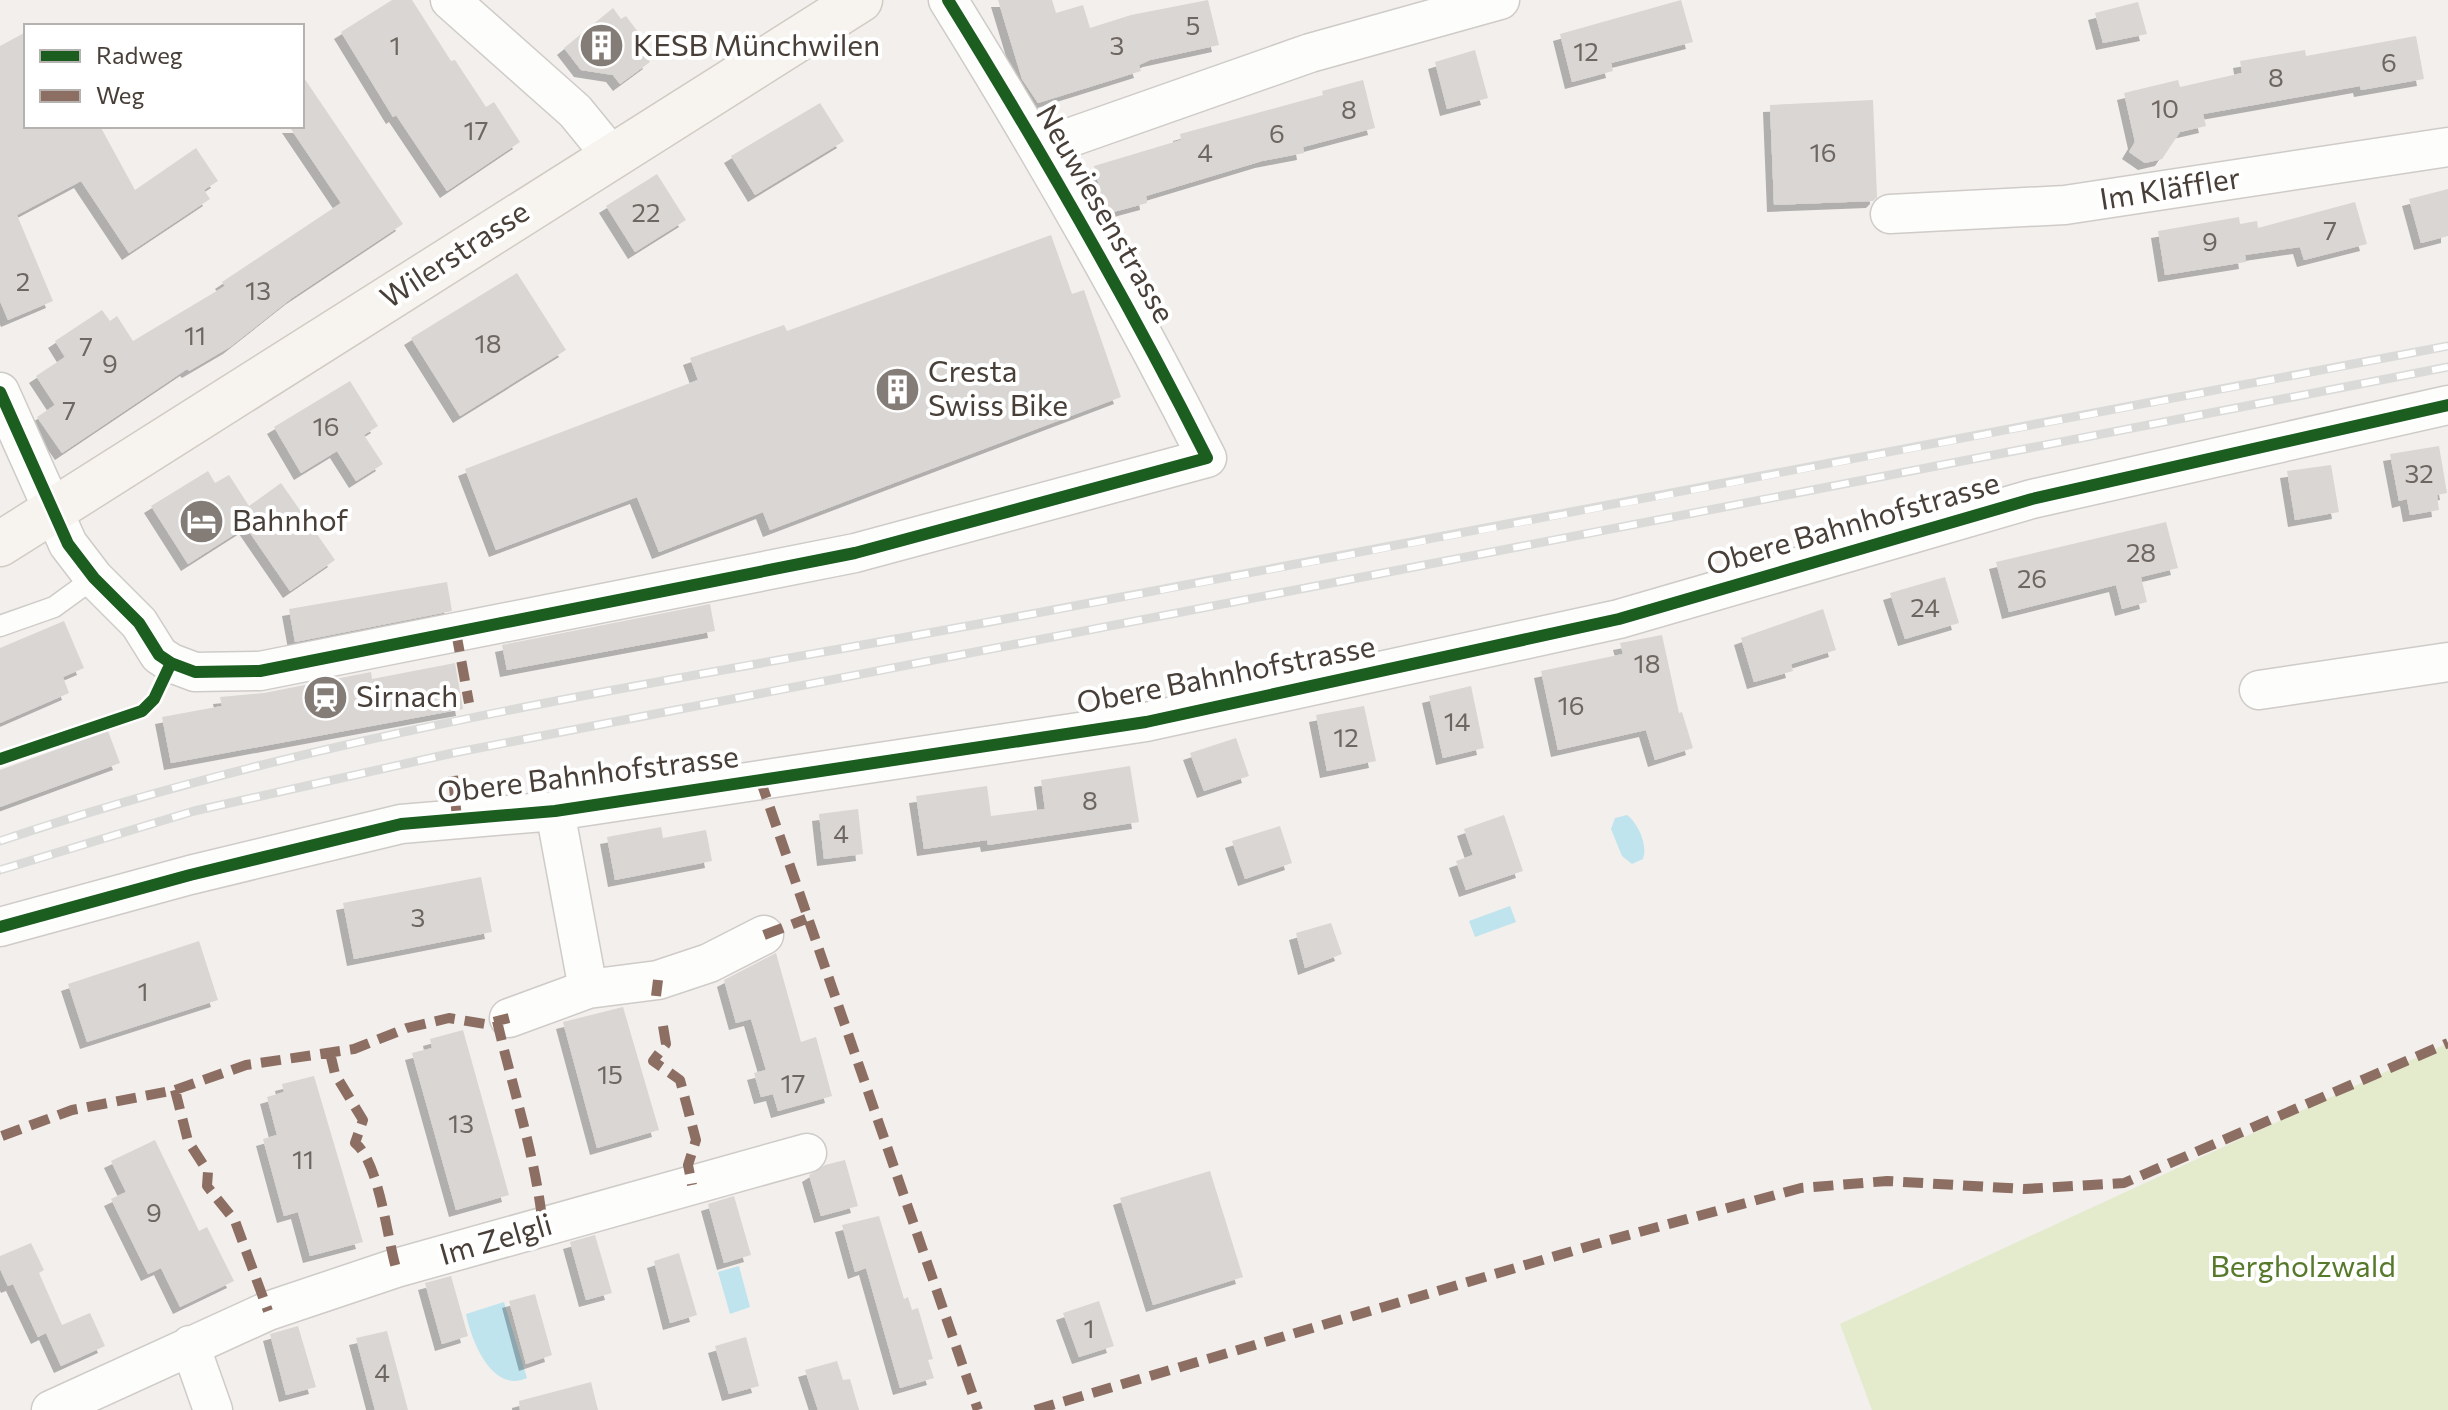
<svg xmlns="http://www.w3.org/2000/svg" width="2448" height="1410" viewBox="0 0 2448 1410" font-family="Commissioner,sans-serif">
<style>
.green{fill:#e4ebcd}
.water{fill:#bfe4ee}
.building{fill:#dad6d3;filter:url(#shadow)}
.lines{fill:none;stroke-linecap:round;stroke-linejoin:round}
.lane-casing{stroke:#cfcbc8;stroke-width:23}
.street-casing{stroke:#cfcbc8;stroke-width:41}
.secondary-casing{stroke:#d1cbc3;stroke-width:47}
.lane{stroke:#fdfdfc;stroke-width:20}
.street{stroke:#fdfdfc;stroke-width:38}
.secondary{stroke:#f7f4ef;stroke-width:44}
.rail-casing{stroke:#dadad9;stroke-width:9}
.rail{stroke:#fff;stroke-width:6;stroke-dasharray:18;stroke-linecap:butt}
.quiet{stroke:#8d6e63;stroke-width:10;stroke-dasharray:20 10;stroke-linecap:butt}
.cycleway-casing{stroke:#fff;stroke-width:17}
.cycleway{stroke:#1b5e20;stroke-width:12}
.labels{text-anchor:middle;stroke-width:8;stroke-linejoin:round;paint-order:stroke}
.number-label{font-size:26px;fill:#6e6660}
.poi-label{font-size:30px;fill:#483f38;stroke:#fff;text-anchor:start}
.street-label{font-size:30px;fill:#483f38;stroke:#fff}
.park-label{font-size:30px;fill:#57792c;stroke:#fff}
</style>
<defs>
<filter id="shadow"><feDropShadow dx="-7" dy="7" stdDeviation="0" flood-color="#0004"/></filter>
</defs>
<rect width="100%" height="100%" fill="#f2efec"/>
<path class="green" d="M2448,1043v367h-576l-32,-86z"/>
<path class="water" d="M1627,815c11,8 21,30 16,44l-11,5 -10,-8 -11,-27 4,-11z
M1510,906l6,16 -41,15 -6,-16z
M739,1266l11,41 -20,7 -12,-42z
M504,1302l23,76c-35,16 -56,-38 -61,-64z"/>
<path class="building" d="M392,0h20l39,61 4,-1 31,47 8,-5 26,40 -73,49 -51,-76 -3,2 -52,-85z
M998,0h54l4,13 27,-8 7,23 41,-13 77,-15 11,45 -69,15 -11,5 2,6 -103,32 -16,-24z
M1681,0l12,42 -82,21 2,8 -41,11 -12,-48z
M2138,2l9,32 -44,9 -8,-30z
M613,8l8,11 5,-3 18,24 -7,5 13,17 -30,22 -7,-9 -32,-5 -17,-22z
M26,32v94h74l35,64 61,-42 22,33 -14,9 6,9 -81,54 -48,-72 -64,34 36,86 -45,19 -8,-19v-255z
M2416,36l8,43 -63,11 -1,-4 -157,28 3,12 -26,6 -18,27 -17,4 -16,-11 6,-10 -11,-49 54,-13 2,7 62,-14 -2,-12 65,-11 1,6z
M1475,50l13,48 -41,11 -12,-47z
M302,75l101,149 -111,74 -62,49 -41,24 -2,-2 -125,84 -25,-36 18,-12 -19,-29 29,-19 -10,-16 47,-31 8,11 7,-5 16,25 92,-55 -3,-4 119,-79 -52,-77h13z
M1363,80l12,48 -72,19 1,6 -42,8 -116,35 1,7 -41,11 -12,-48 87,-26 -1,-6 143,-39 -1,-4z
M1873,100l4,97 -4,4 -99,4 -4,-100z
M820,103l24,38 -89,54 -24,-39z
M657,174l29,46 -51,32 -29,-46z
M2448,189v47l-27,7 -12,-44z
M2355,202l12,42 -63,16 -4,-13 -55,8 1,7 -81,13 -7,-44 81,-14 1,7 17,-3 1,7z
M1051,235l21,59 12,-4 37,107 -351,133 -7,-18 -104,40 -22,-55 -141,53 -31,-81 233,-89 -8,-22 94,-33 3,6z
M517,273l49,77 -106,66 -49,-78z
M350,381l28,45 -14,9 19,29 -27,17 -19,-30 -36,22 -27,-46z
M2439,446l8,47 -10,2 2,15 -29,5 -3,-16 -8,2 -9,-47z
M2331,465l8,47 -44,8 -8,-49z
M208,471l7,12 14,-8 20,31 32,-23 54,77 -45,31 -44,-64 -58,37 -37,-58z
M2166,522l12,46 -37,9 6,25 -25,7 -6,-24 -107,27 -13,-50z
M1945,577l14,46 -54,16 -15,-46z
M447,582l5,29 -157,31 -6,-33z
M710,604l5,27 -208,39 -5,-25z
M1823,609l13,41 -45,14 2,7 -39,11 -13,-44z
M64,621l20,47 -21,9 6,16 -69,30v-75z
M1662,635l17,78 3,-1 11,36 -38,12 -9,-30 -88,20 -17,-79 82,-17 -3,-11z
M455,663l8,46 -292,54 -9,-46 60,-11 -2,-9 44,-4 107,-21 1,7z
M1471,686l13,62 -41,10 -14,-62z
M1364,706l12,55 -49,10 -11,-56z
M108,731l12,32 -120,44v-37z
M1236,738l13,38 -45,15 -14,-38z
M1130,766l9,56 -151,23 -1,-5 -63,9 -8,-53 71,-10 4,30 54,-7 -4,-29z
M858,809l5,45 -39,5 -5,-45z
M1504,815l19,56 -57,19 -10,-29 17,-6 -9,-26z
M1280,826l12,37 -47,16 -13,-38z
M661,827l2,11 43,-8 6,31 -97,19 -8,-43z
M481,877l11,55 -138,27 -11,-56z
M1331,923l11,31 -37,14 -9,-35z
M199,941l19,59 -131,42 -19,-58z
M776,953l25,89 15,-5 16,59 -54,15 -5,-17 -12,3 -7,-24 12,-3 -15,-51 -15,4 -12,-43z
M623,1007l36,123 -62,18 -34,-126z
M463,1030l46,165 -53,15 -44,-157 20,-5 -2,-9z
M314,1076l49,166 -53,14 -12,-44 -14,4 -21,-77 14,-4 -10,-38 17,-5 -2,-8z
M155,1140l44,91 8,-4 27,54 -54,26 -19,-39 -13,6 -37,-75 15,-7 -15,-31z
M845,1160l13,46 -37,10 -12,-41 16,-10z
M1210,1171l33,106 -90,28 -33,-107z
M734,1196l17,59 -27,8 -16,-59z
M879,1216l25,83 4,-2 4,13 6,-2 15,51 -5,1 6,18 -34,10 -34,-120 -11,4 -13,-47z
M595,1235l17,58 -26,7 -16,-58z
M31,1243l13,27 -5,3 23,52 28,-12 15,33 -44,20 -15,-33 -8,4 -25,-53 -5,2 -8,-17v-13z
M679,1253l18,62 -27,8 -16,-62z
M451,1276l17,60 -26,8 -17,-61z
M535,1294l17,61 -26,9 -17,-63z
M1099,1301l15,45 -35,11 -16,-44z
M298,1326l18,61 -30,8 -16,-61z
M387,1331l21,79h-33l-19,-72z
M746,1337l13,49 -30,8 -14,-48z
M837,1361l6,19 7,-1 9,31h-41l-13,-40z
M591,1382l7,28h-78l-1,-9z"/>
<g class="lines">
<defs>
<path id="lane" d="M0,626l54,-19 40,-29"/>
<path id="street" d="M450,0l125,111 36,44
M1040,148l270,-95 190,-53
M1890,214l175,-9 383,-58
M0,392l68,152 26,34 45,45 20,32 12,8 24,9 65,-1 595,-118 352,-95c-79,-157 -166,-308 -259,-458
M2259,690l189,-28
M555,811l33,178 70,-9 51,-17 55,-28
M0,927l190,-52 211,-51 154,-13 591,-89 473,-103 413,-120 416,-94
M509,1018l79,-29
M190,1345l23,65
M51,1410l217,-99 128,-43 411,-115"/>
<path id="secondary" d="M0,544l860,-544"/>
</defs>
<use href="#lane" class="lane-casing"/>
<use href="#street" class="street-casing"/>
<use href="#secondary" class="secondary-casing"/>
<use href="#lane" class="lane"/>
<use href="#street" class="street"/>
<use href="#secondary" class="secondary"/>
<defs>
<path id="rail" d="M0,841c325,-110 668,-159 1005,-222 481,-89 962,-181 1443,-273
M0,870l194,-59 259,-58 1995,-386"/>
</defs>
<use href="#rail" class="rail-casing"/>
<use href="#rail" class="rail"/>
<path class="quiet" d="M456,632l13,71
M453,776l4,43
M760,779l218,631
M764,935l42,-16
M656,996l2,-16
M497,1021c16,69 39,137 46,206
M663,1026l3,18 -13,17 27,19 16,60 -8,25 4,20
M330,1053l5,21 28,46 -8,23c24,19 32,94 41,125
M175,1090l13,51 20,31 -1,14 28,35 33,90
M2,1136l70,-26 103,-20 71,-25 108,-16 53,-21 42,-10 36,6 24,-6
M1035,1410l575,-170 191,-52 86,-7 137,8 100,-6 324,-140"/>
<defs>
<path id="cycleway" d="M0,392l68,152 26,34 45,45 20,32 12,8 24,9 65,-1 595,-118 352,-95c-79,-157 -166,-308 -259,-458
M0,759l142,-48 12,-12 17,-36
M0,927l190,-52 211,-51 154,-13 591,-89 473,-103 413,-120 416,-94"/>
</defs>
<use href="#cycleway" class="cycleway-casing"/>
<use href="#cycleway" class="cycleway"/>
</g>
<defs>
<symbol id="building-disc" viewBox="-11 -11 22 22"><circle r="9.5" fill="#847d77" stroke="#fff"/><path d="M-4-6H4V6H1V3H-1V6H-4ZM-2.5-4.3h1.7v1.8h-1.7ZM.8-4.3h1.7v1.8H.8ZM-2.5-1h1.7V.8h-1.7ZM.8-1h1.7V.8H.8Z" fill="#fff"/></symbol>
<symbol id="hotel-disc" viewBox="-11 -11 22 22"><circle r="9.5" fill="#847d77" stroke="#fff"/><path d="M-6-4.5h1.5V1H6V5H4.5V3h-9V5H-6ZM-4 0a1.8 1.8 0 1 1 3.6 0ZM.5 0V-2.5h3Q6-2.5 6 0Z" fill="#fff"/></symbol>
<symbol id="station-disc" viewBox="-11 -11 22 22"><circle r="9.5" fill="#847d77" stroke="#fff"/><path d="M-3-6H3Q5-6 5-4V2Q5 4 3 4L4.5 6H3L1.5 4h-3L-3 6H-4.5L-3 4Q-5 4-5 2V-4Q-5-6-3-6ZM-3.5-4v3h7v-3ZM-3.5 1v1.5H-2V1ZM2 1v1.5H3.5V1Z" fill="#fff"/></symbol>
</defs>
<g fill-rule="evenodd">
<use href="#building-disc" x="576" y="20" width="51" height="51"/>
<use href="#building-disc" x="872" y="364" width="51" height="51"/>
<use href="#hotel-disc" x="176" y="496" width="51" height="51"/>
<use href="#station-disc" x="300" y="672" width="51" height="51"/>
</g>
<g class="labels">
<g class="number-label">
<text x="1193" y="35">5</text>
<text x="395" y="55">1</text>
<text x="1117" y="55">3</text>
<text x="1586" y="61">12</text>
<text x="2389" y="72">6</text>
<text x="2276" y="87">8</text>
<text x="2165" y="118">10</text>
<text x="1349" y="119">8</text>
<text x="476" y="140">17</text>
<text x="1277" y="143">6</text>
<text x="1205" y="162">4</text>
<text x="1823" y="162">16</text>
<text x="646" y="222">22</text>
<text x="2330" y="240">7</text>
<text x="2210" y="251">9</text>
<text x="23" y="291">2</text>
<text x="258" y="300">13</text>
<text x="195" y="345">11</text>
<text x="488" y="353">18</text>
<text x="86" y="356">7</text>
<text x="110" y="373">9</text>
<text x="69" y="420">7</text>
<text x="326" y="436">16</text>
<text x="2419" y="483">32</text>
<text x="2141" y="562">28</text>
<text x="2032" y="588">26</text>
<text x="1925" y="617">24</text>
<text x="1647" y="673">18</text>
<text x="1571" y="715">16</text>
<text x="1457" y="731">14</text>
<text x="1346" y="747">12</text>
<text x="1090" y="810">8</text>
<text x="841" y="843">4</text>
<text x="418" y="927">3</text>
<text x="143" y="1001">1</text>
<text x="610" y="1084">15</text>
<text x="793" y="1093">17</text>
<text x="461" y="1133">13</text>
<text x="303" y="1169">11</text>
<text x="154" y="1222">9</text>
<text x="1089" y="1338">1</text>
<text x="382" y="1382">4</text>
</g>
<g class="poi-label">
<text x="633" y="56">KESB Münchwilen</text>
<text x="928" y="382">Cresta<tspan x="928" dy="34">Swiss Bike</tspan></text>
<text x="232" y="531">Bahnhof</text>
<text x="356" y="707">Sirnach</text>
</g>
<g class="street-label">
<text transform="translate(2170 189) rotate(-9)" y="10">Im Kläffler</text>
<text transform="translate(1105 214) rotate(60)" y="10">Neuwiesenstrasse</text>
<text transform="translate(455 255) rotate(-33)" y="10">Wilerstrasse</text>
<text transform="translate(1853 524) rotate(-16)" y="10">Obere Bahnhofstrasse</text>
<text transform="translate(1226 675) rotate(-11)" y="10">Obere Bahnhofstrasse</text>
<text transform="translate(588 775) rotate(-7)" y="10">Obere Bahnhofstrasse</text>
<text transform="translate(496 1240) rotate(-16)" y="10">Im Zelgli</text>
</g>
<g class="park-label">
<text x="2303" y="1277">Bergholzwald</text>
</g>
</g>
<rect x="24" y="24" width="280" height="104" fill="#ffffff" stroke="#b6b2af" stroke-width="2"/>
<rect x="40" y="50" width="40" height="12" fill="#1b5e20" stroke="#b6b2af" stroke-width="2"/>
<text x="96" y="64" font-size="24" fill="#483f38">Radweg</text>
<rect x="40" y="90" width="40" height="12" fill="#8d6e63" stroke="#b6b2af" stroke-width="2"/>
<text x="96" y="104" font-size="24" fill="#483f38">Weg</text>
</svg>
